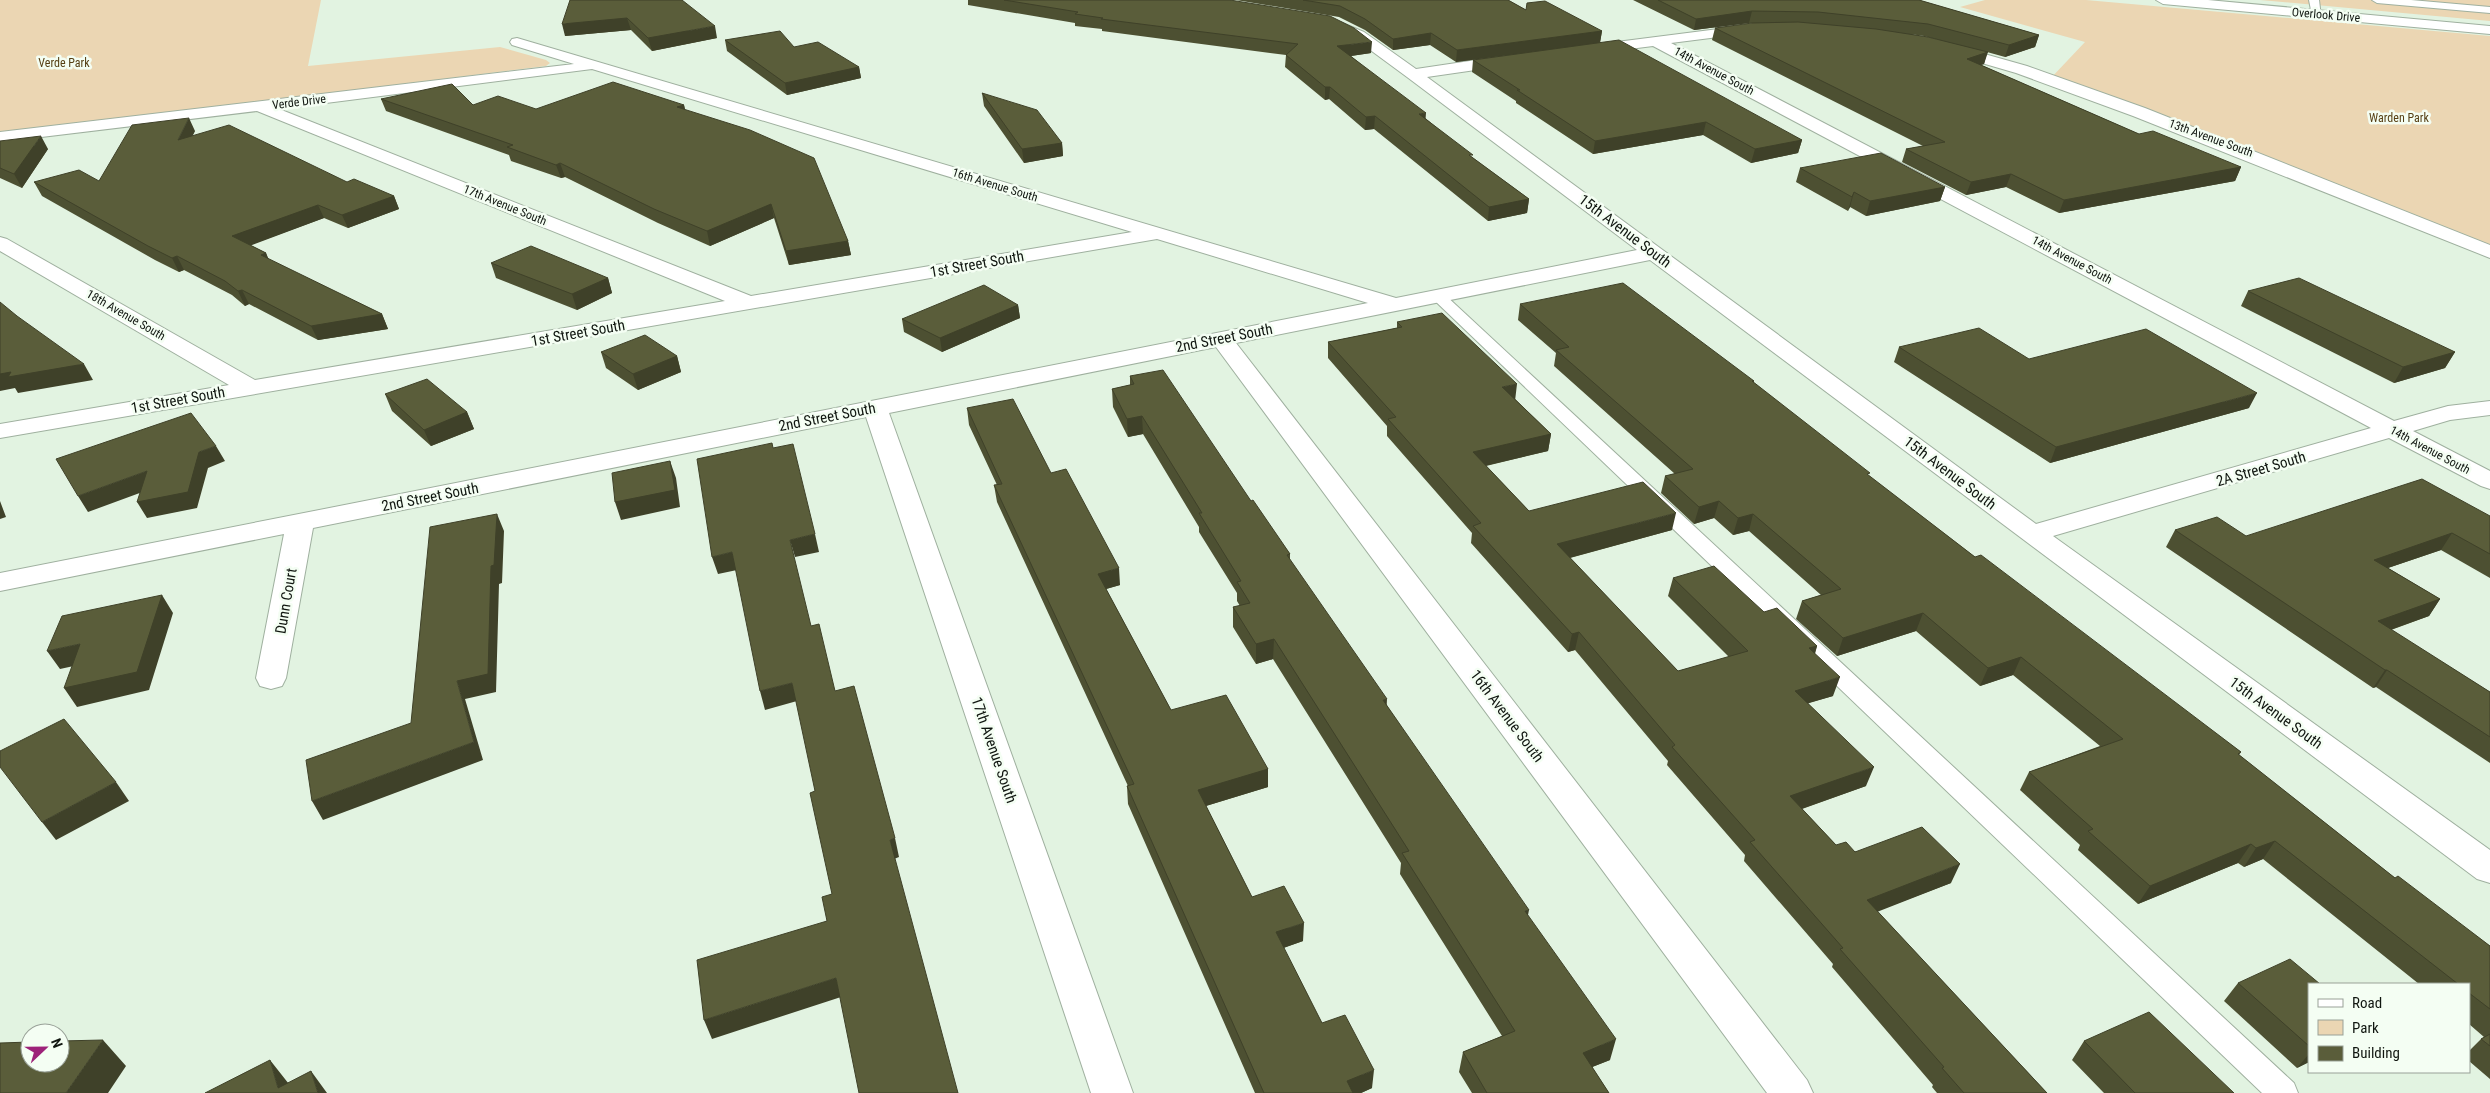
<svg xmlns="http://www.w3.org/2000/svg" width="2490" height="1093" viewBox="0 0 2490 1093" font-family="'Roboto Condensed',sans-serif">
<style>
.green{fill:#ebd6b3}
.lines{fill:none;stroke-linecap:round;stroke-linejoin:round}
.lane-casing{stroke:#9fb09f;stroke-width:2}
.street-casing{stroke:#9fb09f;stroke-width:2}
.secondary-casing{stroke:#9fb09f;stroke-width:2}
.lane{fill:#fff;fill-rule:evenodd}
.street{fill:#fff;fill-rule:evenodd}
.secondary{fill:#fff;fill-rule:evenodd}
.wall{fill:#4d5032;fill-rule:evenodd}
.shaded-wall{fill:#3f4129}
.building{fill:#5a5d3a;stroke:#3f4129}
.labels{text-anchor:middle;stroke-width:5;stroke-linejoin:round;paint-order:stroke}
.far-street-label{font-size:12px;fill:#101610;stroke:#f4fef3}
.far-park-label{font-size:12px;fill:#563f14;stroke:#f4fef3}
.street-label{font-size:15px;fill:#101610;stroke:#f4fef3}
</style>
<rect width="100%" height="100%" fill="#e2f3e1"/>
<path class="green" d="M0,0h321l-13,66 192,-19 46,13 4,3 -4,3 -546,69z
M1985,0h101l404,36v216l-440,-173 35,-37 -125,-35z
M2260,0h230v21z"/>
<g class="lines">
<defs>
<path id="lane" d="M2309,0h10l2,17 -4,1 -5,-3z
M2372,0h39l79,7v6l-113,-10z
M1438,291l5,2 851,790 4,10h-36l-829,-794 -3,-3z"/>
<path id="street" d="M1340,22l24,10 52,37 94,-14 5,2 3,3 -8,5 -83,12 609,447 335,-96 -718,-382 -63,8 -5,-2 -3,-3 3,-3 165,-21 5,1 2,3 -2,3 -5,1 -79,10 723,378 54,-15 42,-5v14l-40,5 -37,11 77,40v18l-9,-3 -92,-48 -336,98 437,314v33l-13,-4 -827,-619 -414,83 571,737 6,13h-46l-551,-746 -327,66 244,680h-42l-225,-676 -553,111 -27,150 -4,8 -11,3 -11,-3 -4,-8 28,-144 -284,57v-18l1368,-270 -211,-64 -1157,199v-14l229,-39 -229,-134v-14l7,2 248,141 470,-79 -468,-190 -257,31v-10l574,-68 -62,-19 -2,-3 2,-3 5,-1 879,260 241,-48 -230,-173 -53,-39 -21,-12zM592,69l540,163 -381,64 -472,-187z
M1949,44l78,22 118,42 345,137v13l-357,-142 -117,-43 -72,-21 -3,-3 3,-3z"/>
<path id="secondary" d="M2156,0h52l282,26v8l-327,-30z"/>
</defs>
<use href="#lane" class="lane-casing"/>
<use href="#street" class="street-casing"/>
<use href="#secondary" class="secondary-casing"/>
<use href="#lane" class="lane"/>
<use href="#street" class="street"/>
<use href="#secondary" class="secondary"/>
</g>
<path class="wall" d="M570,0l147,38 -65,13 -21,-21 -66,6z
M968,0h262l141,53 -20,3 122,102 56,41 -2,14 -39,8 -114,-92 -9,1 -36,-31 -4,1 -40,-33 1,-12 -184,-24v-2l-27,-3v-3l-107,-18z
M1236,0h272l18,10 76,21 -2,11 202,98 -4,13 -47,10 -48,-28 -110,19 -77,-51v-2l-44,-29 1,-12 71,-10 -88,12 -26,-17 -37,5 -28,-20 -26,-13z
M1633,0h286l120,35 -4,12 -30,10 -18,-5 -3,12 -3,1 158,69 102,33 -6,14 -176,32 -53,-26 -40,8 -64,-33 4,-13 17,-3 -211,-106 3,-12 48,-5h-14l-55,7zM1910,34l14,2 15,4z
M725,40l69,7 65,20 2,11 -74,17 -60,-44z
M982,93l80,50 1,13 -39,7 -40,-57z
M381,99l155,10 148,-4 1,5 163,131 3,14 -62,10 -15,-47 -64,28 -52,-23 -93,-46 -4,1 -50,-17 -2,-6 -123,-44z
M195,131l-3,5 202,60 5,13 -51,19 -24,-10 -74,27 16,8 2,6 114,55 6,15 -70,11 -69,-36 -4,2 -13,-11 -48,-25 -5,2 -24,-12 -113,-64 -8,-14 65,-1z
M0,141l48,8 -26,39 -22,-10z
M1800,168l145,19 -5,14 -74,15 -16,-9 -2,4 -52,-29z
M491,263l117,15 4,15 -35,17 -81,-32z
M2248,291l207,61 -10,16 -51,15 -153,-77z
M1520,304l234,77v2l115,93 106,81 266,195 -2,3 156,123 95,68v133l-21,-18v-10l12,-12 3,-2 -15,-13v-40h-50l-156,-125 -19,8 -6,-4 -100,41 -60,-54 2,-5 -60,-55 9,-18 71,-26 -87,-71 -33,11 -64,-55 -79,25 -41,-37 6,-18 19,-6 -72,-64 -16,4 -19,-17 -20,6 -33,-31 4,-17 10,-2 -121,-108 2,-13 -38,-33z
M1018,305l2,13 -78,34 -38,-20 -2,-13z
M1397,322l118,77 36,35 -3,17 -62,15 43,45 143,19 -102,28 108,113 51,-14 -61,-61 5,-18 91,34 53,34 -2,8 18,42 -25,7 58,83 -64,23 34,36 115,38 -74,28 170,182h-110l-5,-6 1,-2 -101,-118 1,-3 -89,-103 1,-6 -78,-90 1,-4 -93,-111 -7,2 -97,-109 1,-10 -85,-97v-10l-59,-68v-16l69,-14z
M1899,347l130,12 220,49 -199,55 -156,-101z
M601,352l76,4 4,16 -43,18 -32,-22z
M1130,376l121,125 39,53v6l97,146 141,210 82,144 -18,7 17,26h-137l-13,-21 4,-20 39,-16 -102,-162 1,-11 -128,-204 -17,5 -23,-37v-20l7,-1 -3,-5v-8l-38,-61v-5l-56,-93 -15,3 -15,-30 -1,-18 18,-4z
M385,394l82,18 7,17 -43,17 -39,-35z
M967,408l84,65 69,112 -14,4 65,121 97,59v18l-62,19 46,91 51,44 -20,7 39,75 50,65 -11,5h-106l-127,-289 -1,-18h1l-131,-284 -3,-17h3l-28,-60z
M2490,516v62l-49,-28 -53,18 52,31 -11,17 -38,14 99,62v71l-114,-76 -3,1 -207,-141 9,-17 71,6z
M2238,983l71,1v78l-12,6 -73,-67z
M2084,1041l150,52h-130l-32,-33z"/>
<path class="shaded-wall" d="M1752,11l-3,12 -55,7 2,-11z
M627,18l4,12 -66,6 -3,-12z
M715,26l2,12 -65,13 -4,-13z
M1602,31l-2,12 -144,19 1,-12z
M1431,33l-1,12 -37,5v-11z
M2039,35l-4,12 -30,10 4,-12z
M1372,42l-1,11 -34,5v-12z
M1988,52l-4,12 -21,6 4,-11z
M859,67l2,11 -74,17 -2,-12z
M1325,87h5l-1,12 -4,1z
M684,105l3,13 -10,-11z
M1426,113l-1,13 -6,-12z
M1375,116l-1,13 -9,1 1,-13z
M189,118l6,13 -11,22 -6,-13z
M1706,122l-3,13 -110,19 2,-13z
M41,136l7,13 -26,39 -8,-14z
M1802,140l-4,13 -47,10 4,-14z
M1062,143l1,13 -39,7 -2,-14z
M560,163l5,14 -4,1 -5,-13z
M2241,167l-6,14 -176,32 5,-13z
M2011,174l-5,13 -40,8 5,-13z
M1945,187l-5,14 -74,15 4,-15z
M1854,192l-4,15 -2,4 4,-14z
M394,196l5,13 -51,19 -6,-13z
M1529,199l-2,14 -39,8 1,-14z
M771,204l3,14 -64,28 -3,-15z
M318,205l6,13 -85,32 -7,-14z
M848,241l3,14 -62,10 -3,-14z
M266,253l6,14 -11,-12z
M177,256l7,14 -5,2 -7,-14z
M608,278l4,15 -35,17 -5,-16z
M242,290l7,14 -4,2 -7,-15z
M1018,305l2,13 -78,34 -2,-14z
M382,314l6,15 -70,11 -7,-14z
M2455,352l-10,16 -51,15 9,-16z
M677,356l4,16 -43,18 -5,-16z
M84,364l9,16 -75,13 -3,-5 -15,3v-20l11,1z
M1517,384l-2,17 -13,-14z
M2257,393l-8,15 -199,55 6,-16z
M467,412l7,17 -43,17 -7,-16z
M1142,416l1,18 -15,3 -1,-18z
M1551,434l-3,17 -77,18 2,-17z
M216,446l9,15 -17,7 -11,40 -50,10 -10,-16 62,-50z
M670,461l6,17 4,29 -59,13 -6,-18z
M147,471l9,16 -68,25 -10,-16z
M0,501l6,16 -6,2z
M1719,501l-5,17 -20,6 5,-17z
M1676,513l-4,17 -118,32 3,-18z
M497,514l7,17 -2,52 -3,1 -3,108 -31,7 18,61 -160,60 -11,-19 162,-59 -17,-61 34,-115z
M1753,514l-4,17 -16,4 5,-17z
M2452,533l-11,17 -77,26 10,-16z
M815,534l4,18 -24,5 -5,-17z
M732,552l5,18 -19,4 -6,-17z
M1119,568l1,17 -21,6 -1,-17z
M162,595l11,18 -24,77 -72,17 -13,-19z
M2440,599l-11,17 -62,22 11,-17z
M1923,613l-7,18 -79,25 6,-18z
M1579,632l-4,18 -7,2 4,-18z
M1274,639l-1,20 -17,5v-20z
M80,644l12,18 -32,7 -13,-18z
M1817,646l-6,18 -2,-16z
M2021,657l-8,18 -33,11 8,-18z
M2385,670h2l-11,17 -3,1z
M1840,677l-7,19 -44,13 6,-18z
M792,683l5,18 -32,9 -5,-19z
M1387,699l-1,20 -3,-19z
M1874,767l-8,19 -82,29 6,-19z
M1268,769v18l-69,21 -1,-18z
M116,782l13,19 -73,39 -14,-18z
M895,838l4,19 -5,2 -4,-19z
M2275,841l-12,18 -19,8 12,-19z
M2251,844l-13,19 -100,41 12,-18z
M1960,864l-9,19 -92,36 8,-19z
M1529,910l-4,20v-19z
M1304,923l-1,18 -28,10 1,-19z
M836,978l5,19 -129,42 -8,-19z
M1616,1039l-6,21 -33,13 6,-20z
M103,1040l23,26 -18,27h-42z
M2309,1054v8l-12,6z
M270,1060l26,33 -18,-5z
M1374,1070l-2,18 -11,5h-15l1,-12z
M311,1071l16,22h-9z"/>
<path class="building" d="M570,0h112l33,26 -67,12 -21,-20 -65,6z
M1004,0h226l100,16 24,12 18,14 -35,4 89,67 -7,1 54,41h-4l60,44 -40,8 -114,-91 -9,1 -36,-30h-5l-39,-32 12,-11 -197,-25 2,-1 -28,-4 3,-2z
M1303,0h205l18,10 1,-7 18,-2 57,30 -145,19 -26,-17 -38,6 -28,-20 -25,-13z
M1658,0h261l120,35 -30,10 -81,-21 -110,-12 -66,-1 -56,8z
M1798,22l78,7 52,8 60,15 -21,7 172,75 14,-3 88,36 -177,33 -53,-26 -40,8 -65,-33 39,-7 -230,-114 37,-5z
M780,31l14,16 24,-5 41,25 -74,16 -60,-43z
M1619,40l183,100 -47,9 -49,-27 -111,19 -78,-51h3l-47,-30z
M613,82l71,23 -7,2 73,23 64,28 34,83 -62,10 -15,-47 -64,27 -53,-22 -94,-46 -4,2 -49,-18 6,-2 -132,-46 71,-15 21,21 25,-9 38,13z
M982,93l55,17 25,33 -40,6z
M189,118l-11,22 51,-15 118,57 7,-3 40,17 -52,19 -24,-10 -86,31 34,17 -5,2 121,59 -71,12 -69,-36 -4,1 -13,-10 -48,-25 -5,2 -24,-12 -114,-64 45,-12 20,11 33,-56z
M41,136l-27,38 -14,-6v-27z
M1881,153l64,34 -75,14 -16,-9 -2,5 -52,-29z
M531,246l77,32 -36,16 -81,-31z
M2299,278l156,74 -52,15 -155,-76z
M1623,283l131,98h-2l118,92 -3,1 108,83 6,-2 260,197 -3,2 157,124 3,-2 92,70v63l-21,-16v-9h-11l-183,-143 -19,7 -5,-4 -101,42 -62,-55 5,-2 -64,-57 94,-33 -102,-82 -33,11 -65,-55 -80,25 -41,-37 39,-12 -88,-75 -15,4 -19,-17 -20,6 -34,-31 28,-7 -137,-119 13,-3 -49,-43z
M984,285l34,20 -78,33 -38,-19z
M0,302l17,14 67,48 -76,13 3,-5 -11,2z
M1442,313l75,71 -15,3 49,47 -78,18 56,59 114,-29 33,31 -119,31 121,127 70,-20 -75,-73 41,-12 50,46 13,-4 40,38 -8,2 31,29 -45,14 79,76 -84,29 46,49 10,-3 9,10 67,-25 38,37 -93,36 180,193h-83l-22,-25 2,-1 -104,-118 3,-1 -93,-106 5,-2 -83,-93 3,-2 -96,-113 -7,2 -99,-108 8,-3 -93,-104 8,-2 -68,-75 74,-15 -5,-5z
M1979,328l50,31 117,-30 111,64 -201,54 -157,-100z
M645,335l32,21 -44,18 -32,-22z
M1163,370l88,131 2,-1 37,54 -3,1 100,144 -4,1 146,210 -4,1 91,128 -33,14 26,40h-122l-24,-41 52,-21 -113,-178 7,-2 -135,-212 -18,5 -23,-37 17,-4 -13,-21 4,-1 -42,-68h3l-60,-97 -15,3 -15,-30 22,-5 -4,-8z
M427,379l40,33 -43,18 -39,-36z
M1013,399l38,74 15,-4 53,99 -21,6 73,136 55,-15 42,74 -70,21 54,107 32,-11 20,37 -28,9 46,91 23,-8 29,55 -27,11 6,12h-89l-137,-307 7,-2 -140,-299 8,-1 -35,-76z
M191,413l25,33 -17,6 -11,40 -51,10 10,-31 -69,25 -22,-37z
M772,443l1,5 20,-4 22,90 -25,6 21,86 8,-2 16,67 19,-5 41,152 -5,2 68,253h-99l-23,-115 -132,42 -7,-60 130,-39 -5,-24 10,-3 -22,-101 5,-2 -23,-108 -32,8 -28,-139 -20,5 -15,-98z
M670,461l5,29 -60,12 -3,-29z
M2422,479l68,37v38l-38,-21 -78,27 66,39 -62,22 112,71v45l-103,-67h-2l-210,-140 42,-13 29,19z
M497,514l-3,51 -3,1 -3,108 -31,7 17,61 -162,59 -6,-41 105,-37 19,-196z
M162,595l-25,77 -73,16 16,-44 -33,7 15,-35z
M64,719l52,63 -74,40 -42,-55v-16z
M2290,959l30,25h-11v62l-71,-63z
M2149,1012l85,81h-99l-51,-52z
M2490,1034v12l-9,-7z
M103,1040l-37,53h-66v-50l30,-1v21h30v-22z
M270,1060l8,28 33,-17 7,22h-113z"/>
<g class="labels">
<g class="far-street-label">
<text transform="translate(2326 15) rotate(5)" y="4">Overlook Drive</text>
<text transform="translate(1714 71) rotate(28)" y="4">14th Avenue South</text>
<text transform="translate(299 102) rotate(-7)" y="4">Verde Drive</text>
<text transform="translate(2211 138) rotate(20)" y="4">13th Avenue South</text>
<text transform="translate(995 185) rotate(17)" y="4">16th Avenue South</text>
<text transform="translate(505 205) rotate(22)" y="4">17th Avenue South</text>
<text transform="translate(2072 260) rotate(28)" y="4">14th Avenue South</text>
<text transform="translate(126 315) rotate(30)" y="4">18th Avenue South</text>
<text transform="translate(2430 450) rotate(28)" y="4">14th Avenue South</text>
</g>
<g class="far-park-label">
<text x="64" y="67">Verde Park</text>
<text x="2399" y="122">Warden Park</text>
</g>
<g class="street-label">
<text transform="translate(1625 231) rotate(37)" y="5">15th Avenue South</text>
<text transform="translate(977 264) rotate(-10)" y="5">1st Street South</text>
<text transform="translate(578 333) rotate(-10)" y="5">1st Street South</text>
<text transform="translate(1224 338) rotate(-11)" y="5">2nd Street South</text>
<text transform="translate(178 400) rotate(-10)" y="5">1st Street South</text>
<text transform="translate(827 417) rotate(-11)" y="5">2nd Street South</text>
<text transform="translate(2261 469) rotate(-16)" y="5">2A Street South</text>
<text transform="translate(1950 473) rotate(37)" y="5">15th Avenue South</text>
<text transform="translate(430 497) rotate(-11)" y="5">2nd Street South</text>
<text transform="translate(286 601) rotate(-80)" y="5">Dunn Court</text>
<text transform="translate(2276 713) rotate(36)" y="5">15th Avenue South</text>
<text transform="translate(1507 716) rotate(53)" y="5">16th Avenue South</text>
<text transform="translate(994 750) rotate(71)" y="5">17th Avenue South</text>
</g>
</g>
<rect x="2308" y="983" width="162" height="90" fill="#f4fef3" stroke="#99a198"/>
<rect x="2318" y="999" width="25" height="8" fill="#ffffff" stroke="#99a198"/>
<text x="2352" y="1008" font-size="15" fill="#101610">Road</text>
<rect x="2318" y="1020" width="25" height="15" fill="#ebd6b3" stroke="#99a198"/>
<text x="2352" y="1033" font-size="15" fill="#101610">Park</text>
<rect x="2318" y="1046" width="25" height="15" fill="#5a5d3a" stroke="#99a198"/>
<text x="2352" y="1058" font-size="15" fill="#101610">Building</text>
<g transform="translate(45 1048) rotate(68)"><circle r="24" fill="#f4fef3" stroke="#99a198"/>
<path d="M0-4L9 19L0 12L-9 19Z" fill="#9d2279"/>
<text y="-8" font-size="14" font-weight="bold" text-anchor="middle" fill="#101610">N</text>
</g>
</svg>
